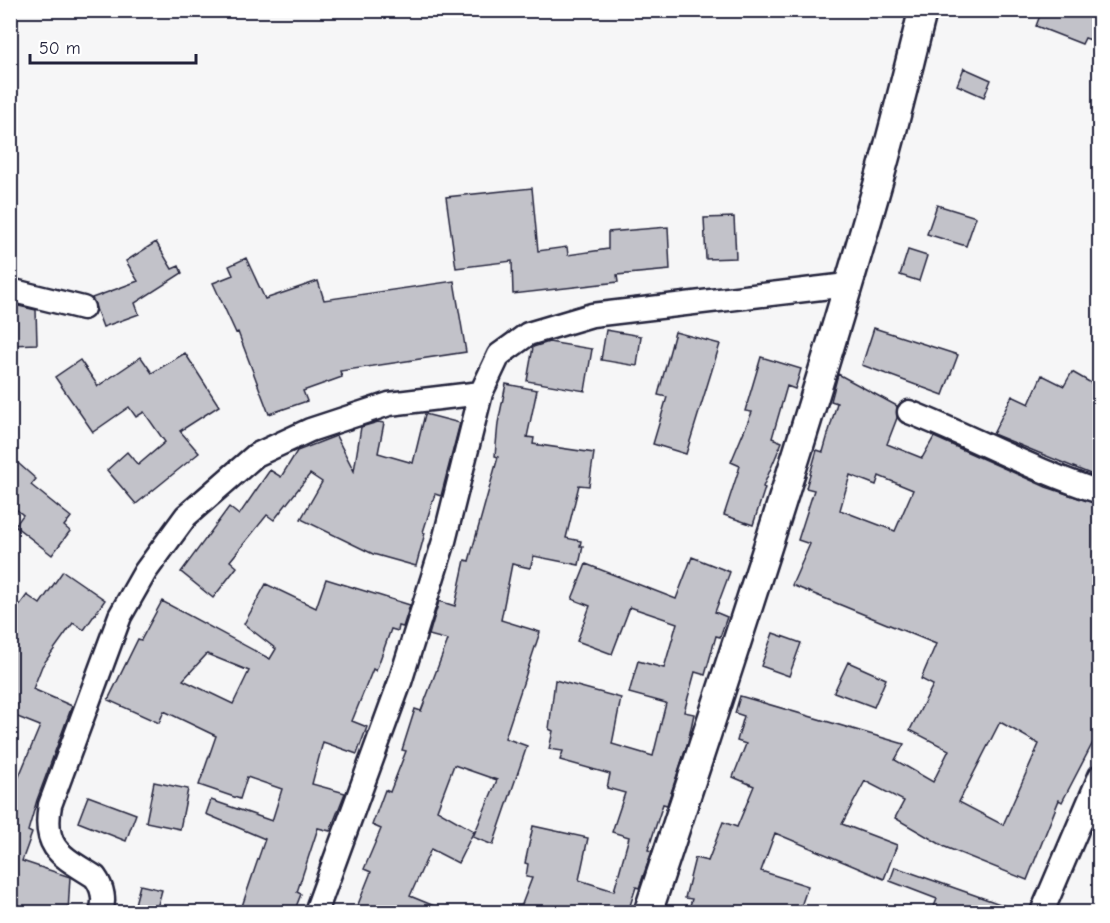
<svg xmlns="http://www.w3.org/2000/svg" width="1110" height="923" viewBox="0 0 1110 923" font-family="'Comic Neue',sans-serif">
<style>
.building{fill:#c2c2c9;stroke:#22223b;stroke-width:1.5;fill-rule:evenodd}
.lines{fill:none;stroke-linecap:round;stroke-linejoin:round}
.minor-casing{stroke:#22223b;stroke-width:27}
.tertiary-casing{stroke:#22223b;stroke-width:32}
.minor{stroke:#fff;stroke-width:22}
.tertiary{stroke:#fff;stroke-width:27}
</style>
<rect width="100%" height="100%" fill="#f6f6f7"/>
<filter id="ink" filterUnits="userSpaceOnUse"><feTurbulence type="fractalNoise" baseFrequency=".0167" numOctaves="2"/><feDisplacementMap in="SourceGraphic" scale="12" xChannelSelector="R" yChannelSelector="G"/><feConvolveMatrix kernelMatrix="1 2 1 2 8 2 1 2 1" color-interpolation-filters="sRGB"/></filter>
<g filter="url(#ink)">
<path class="building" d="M1042,10h58v33l-15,-5 -3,6 -46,-18z
M964,68l27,12 -7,17 -27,-12z
M532,188l6,63 29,-4 1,8 40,-6v-17l60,-5 2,43 -53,5 1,7 -105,12 -1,-33 -56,7 -10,-71z
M937,205l39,12 -10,29 -39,-12z
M734,217l2,41 -30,1 -2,-41z
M156,242l16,27 7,-3 3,7 -47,30 4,11 -36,13 -11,-29 46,-17 -12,-20z
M908,250l19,6 -8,25 -19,-6z
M246,258l19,41 53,-18 6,19 130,-19 12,71 -126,19 2,6 -39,14 4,10 -38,13 -31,-82 -2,1 -23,-50 20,-8 -4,-9z
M10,304l26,6 1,34 -27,1z
M874,328l84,27 -15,40 -81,-30z
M606,330l35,6 -4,30 -36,-6z
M675,332l45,12 -34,110 -33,-10 14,-47 -9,-2z
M549,342l43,7 -7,42 -58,-10 6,-34z
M185,353l34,53 -39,25 19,22 -63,51 -29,-34 20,-18 11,13 27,-23 -21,-30 -8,5 -7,-10 -36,25 -38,-55 25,-17 18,26 43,-29 11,16z
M761,357l40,12 -6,20 -8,-3 -15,52 10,4 -19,45 2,1 -12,37 -29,-10 16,-49 -9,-4 21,-50 -7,-1z
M1072,372l28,16v90l-107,-44 19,-38 17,8 13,-29 22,11z
M838,374l59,32v12l-10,26 35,14 12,-21 112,50 54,18v224l-38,73 -3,-2 -32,80 -82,-33 -50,-29 9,-17 -39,-20 -23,43 55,21 -13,34 -109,-46 -14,38 47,15 -9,26h-111l4,-13 -7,-1 10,-40 13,3 15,-39 14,5 17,-41 -21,-9 13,-33 -9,-3 7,-25 -9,-3 5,-17 164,48 -9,16 38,22 16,-32 -39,-20 23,-45 -12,-6 15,-35 -144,-59 18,-41 -12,-4 16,-50 -8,-2 11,-38 6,2 14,-49 -6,-2zM850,475l26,10 3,-9 34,14 -18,41 -55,-21zM1000,722l39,22 -36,81 -44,-23z
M506,384l31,6 -10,47 7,1 -1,6 61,9 -5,33 -10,-1 -13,53 15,3 -1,5h3l-4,19 -45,-9 -4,12 -18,-4 -11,56 39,12 -35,106 22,8 -34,99 -20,-8 24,-57 -43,-15 -17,45 37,21 -16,32 -27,-14 -21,47 39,16h-94l16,-40 -7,-3 17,-40 -9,-4 13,-35 5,2 16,-41 -4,-1 13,-41 6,2 27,-71 -19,-5 10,-34 16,5 10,-46 4,1 29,-104 -3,-1 3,-33z
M425,414l35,9 -19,73 -6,-2 -12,38 2,1 -9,33 -43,-12 -72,-35 21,-37 -12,-8 -36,46 -7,-5 -37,46 7,6 -24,31 -32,-26 48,-65 10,8 31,-45 11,7 16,-26 39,-15 18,35 7,-44 17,-5 6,1 -6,30 35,10z
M10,456l26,23 -5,6 40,32 -7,9 6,5 -18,24 -37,-29 8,-11 -11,-9 -2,1z
M692,557l38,15 -15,40 12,5 -7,20 -4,-1 -11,39 -10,-3 -11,40 10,2 -6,28 -21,63 -4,-1 -15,46 4,1 -13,37 -3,-1 -8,25h-109l13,-34 -6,-1 2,-13 -3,-1 8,-37 55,12 -9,42 35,11 15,-54 -17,-5 13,-39 -18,-5 3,-14 -50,-14 3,-9 -14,-2 4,-18 -4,-2 6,-49 66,18 -9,46 41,12 13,-53 -37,-10 9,-32 26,7 13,-45 -47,-16 -18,47 -35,-13 13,-35 -18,-7 14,-35 90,35z
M63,571l42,29 -21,30 -11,-7 -31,43 -9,23 39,17 -35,94 -9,31 4,2 -10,28 48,16 -2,35h-41l-17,-5v-109l30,-72 -30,-12v-96l17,-23 13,9z
M326,579l84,26 -7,22 -4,-1 -1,5 -7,-2 -15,42 -3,-2 -21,52 15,6 -10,27 -34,-12 -11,42 33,9 -15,38 -12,-3 -21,64 4,2 -7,18h-54l25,-73 -59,-25 5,-14 61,21 10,-32 -35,-12 -7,22 -41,-14 17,-49 -52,-25 -5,12 -51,-23 30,-61 3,1 21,-39 108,58 6,-10 -32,-25 22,-40 50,24zM207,654l42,17 -16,33 -50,-24z
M773,633l28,10 -12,33 -28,-10z
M848,662l38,17 -12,28 -40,-15z
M154,782l34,7 -8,40 -34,-7z
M88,796l48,18 -10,27 -48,-19z
M895,867l122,43 -1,2h-73l-10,-3 4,-10 -47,-18z
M140,885l22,5 -6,22h-23z"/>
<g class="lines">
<defs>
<path id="minor" d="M10,290l73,18
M909,412c64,25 125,59 191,80
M101,912c4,-11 2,-24 -6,-35 -33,-21 -53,-28 -45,-72l70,-189 25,-44 41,-56 70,-61 54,-25 79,-26 92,-11
M316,912l84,-230 44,-141 37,-148 18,-38 29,-21 64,-19 255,-30
M1042,912l58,-136"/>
<path id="tertiary" d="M648,912c79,-238 158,-477 227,-718 18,-61 32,-122 48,-184"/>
</defs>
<use href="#minor" class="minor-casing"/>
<use href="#tertiary" class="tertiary-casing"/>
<use href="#minor" class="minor"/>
<use href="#tertiary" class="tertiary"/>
</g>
</g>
<rect width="1110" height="923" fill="none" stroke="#fff" stroke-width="36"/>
<rect x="18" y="18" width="1074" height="887" fill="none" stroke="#22223b" stroke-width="2" filter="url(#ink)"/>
<path d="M30 54v9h166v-9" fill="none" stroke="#22223b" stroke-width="3"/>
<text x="39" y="54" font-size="18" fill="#22223b" stroke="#ffffff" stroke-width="4.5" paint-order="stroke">50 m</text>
</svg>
